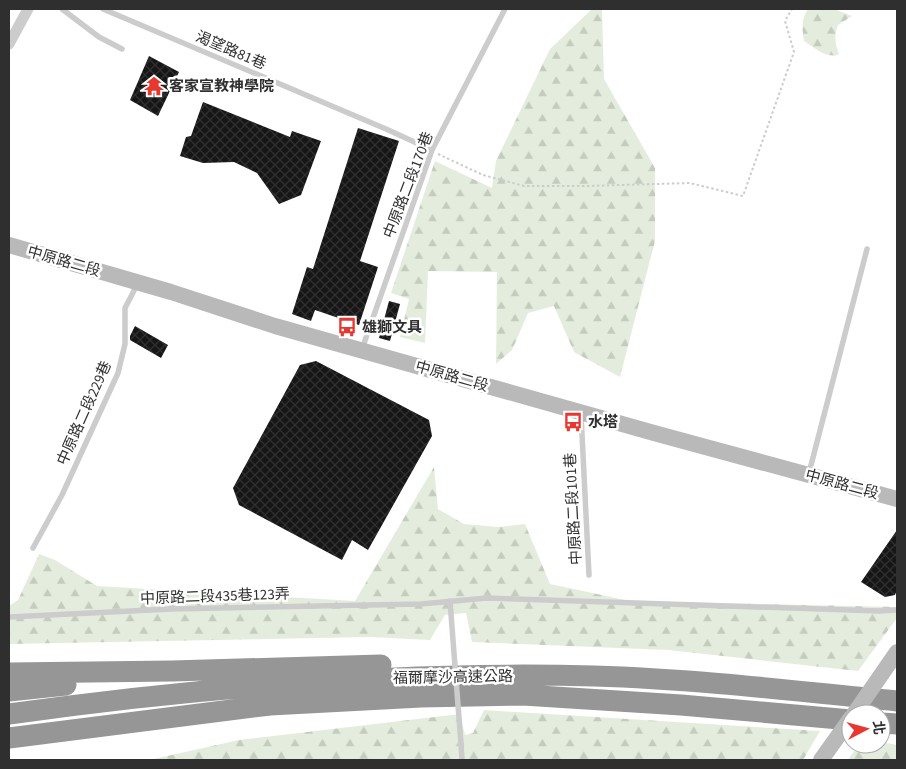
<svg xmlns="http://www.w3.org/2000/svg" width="906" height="769" viewBox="0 0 906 769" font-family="'Source Sans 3','Noto Sans TC',sans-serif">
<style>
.forest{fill:url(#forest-firs)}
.building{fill:url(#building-cross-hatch)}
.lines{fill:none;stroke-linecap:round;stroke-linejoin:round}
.path{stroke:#ccc;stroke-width:2;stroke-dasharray:2.5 2.5;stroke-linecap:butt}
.lane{stroke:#ccc;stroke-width:5.5}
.street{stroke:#ccc;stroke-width:11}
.secondary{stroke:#b9b9b9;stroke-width:16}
.highway{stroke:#969696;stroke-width:21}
.lane-bridge{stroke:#ccc;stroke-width:5.5}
.secondary-bridge{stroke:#b9b9b9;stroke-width:16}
.labels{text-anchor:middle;stroke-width:5;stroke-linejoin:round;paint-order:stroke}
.street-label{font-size:15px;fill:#2f2f2f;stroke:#fff}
.poi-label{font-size:15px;font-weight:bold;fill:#2f2f2f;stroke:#fff;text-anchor:start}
</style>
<defs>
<pattern id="forest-firs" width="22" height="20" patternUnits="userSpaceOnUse" patternTransform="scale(1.25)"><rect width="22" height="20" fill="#e4eddd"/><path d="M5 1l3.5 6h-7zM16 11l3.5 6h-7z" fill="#c4ccbe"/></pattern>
<pattern id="building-cross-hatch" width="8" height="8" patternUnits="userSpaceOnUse" patternTransform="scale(1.25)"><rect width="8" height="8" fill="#161616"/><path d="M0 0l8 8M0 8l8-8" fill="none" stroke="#303030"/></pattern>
</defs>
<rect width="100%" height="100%" fill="#fff"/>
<path class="forest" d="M592,9h10l2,70 51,89v73l-35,136 -46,-25 -20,-46 -26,7 -16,37 -16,14 1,-92 -69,-1 -3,72 -25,-6 9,-38 -18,-6 44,-132 57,27 4,-27 54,-112z
M808,9h26l18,7 -14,9c-4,10 -3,19 1,29 -11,6 -26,-7 -35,-13 -2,-12 -3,-22 4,-32z
M434,467l4,42 26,15 35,3 26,-3 25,60 80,17 267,6v11l-39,53 -190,-21 -196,-8 -6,-29 -21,2 -15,25 -60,-3 -361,7v-38l9,-6 21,-46 16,6 42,26 258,15z
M484,710l336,21 -17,29h-654l90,-20 221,-26 5,21 8,-2z
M881,742l16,3v15h-49l11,-16h22z"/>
<path class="building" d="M149,56l30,16 -21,44 -28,-16z
M203,102l87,35 2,-6 29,10 -20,54 -22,9 -22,-31 -23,-11 -31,1 -23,-7 6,-19 5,-1z
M358,128l41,13 -39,120 18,6 -19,58 -44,-15 -4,11 -19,-7 15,-47 6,2z
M389,301l11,3 -10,37 -11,-3z
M135,326l33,19 -7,13 -31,-18v-4z
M316,361l113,59 3,16 -64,114 -16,-10 -10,20 -103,-55 -6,-17 67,-123z
M897,530v60l-2,5 -10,2 -24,-15z"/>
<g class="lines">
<path class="path" d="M438,154l45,21 41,11h62l104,-3 53,13 51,-144 -9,-31 7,-12"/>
<path class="lane" d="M62,9l37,28 23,12
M103,9l283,120 46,21
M362,349l70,-199 73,-141
M581,414l8,161
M809,473l58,-224
M33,548l29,-53 56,-122 7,-29v-36l13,-25
M9,617l162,-8 250,-5 66,-6 392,13 18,-1
M461,744l1,16"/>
<path class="street" d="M9,44l19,-35"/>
<path class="secondary" d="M9,245l162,47 104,34 379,107 243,66"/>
<path class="highway" d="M9,673l163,-2 209,-6
M9,691l57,-6
M9,714c193,-27 390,-43 585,-38 101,3 202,15 303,25
M881,723l16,1
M9,738l261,-33 151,-8 102,-2 158,10 170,15"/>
<path class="lane-bridge" d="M450,601l11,143"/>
<path class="secondary-bridge" d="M854,714l43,-62
M821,760l30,-42"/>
</g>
<defs>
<symbol id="temple-bare" viewBox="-9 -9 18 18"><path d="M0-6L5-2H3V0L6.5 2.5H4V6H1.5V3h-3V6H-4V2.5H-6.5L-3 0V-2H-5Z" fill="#e8372f" stroke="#fff" stroke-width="2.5" paint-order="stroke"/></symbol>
<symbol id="bus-bare" viewBox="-9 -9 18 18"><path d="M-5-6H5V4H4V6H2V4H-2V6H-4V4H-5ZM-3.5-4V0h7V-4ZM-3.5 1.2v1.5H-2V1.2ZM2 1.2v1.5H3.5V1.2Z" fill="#e8372f" stroke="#fff" stroke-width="2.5" paint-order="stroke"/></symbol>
</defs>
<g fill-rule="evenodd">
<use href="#temple-bare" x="140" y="72" width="28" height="28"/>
<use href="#bus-bare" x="333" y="313" width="28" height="28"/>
<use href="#bus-bare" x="559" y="408" width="28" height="28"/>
</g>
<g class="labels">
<g class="street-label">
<text transform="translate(231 50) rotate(23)" y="5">渴望路81巷</text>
<text transform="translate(408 185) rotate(-69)" y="5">中原路二段170巷</text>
<text transform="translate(64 261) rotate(16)" y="5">中原路二段</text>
<text transform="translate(452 376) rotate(16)" y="5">中原路二段</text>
<text transform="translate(84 413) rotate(-66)" y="5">中原路二段229巷</text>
<text transform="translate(842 484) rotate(15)" y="5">中原路二段</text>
<text transform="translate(573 509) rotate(-93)" y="5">中原路二段101巷</text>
<text transform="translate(215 596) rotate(-2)" y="5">中原路二段435巷123弄</text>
<text transform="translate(453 677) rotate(-1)" y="5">福爾摩沙高速公路</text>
</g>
<g class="poi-label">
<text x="169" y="91">客家宣教神學院</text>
<text x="362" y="332">雄獅文具</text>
<text x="588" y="427">水塔</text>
</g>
</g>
<rect width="906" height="769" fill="none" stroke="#2f2f2f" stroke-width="20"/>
<g transform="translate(866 729) rotate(84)"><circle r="24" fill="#ffffff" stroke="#acacac"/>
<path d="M0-4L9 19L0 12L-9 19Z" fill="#e8372f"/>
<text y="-8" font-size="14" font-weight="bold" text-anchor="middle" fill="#2f2f2f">北</text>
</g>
</svg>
